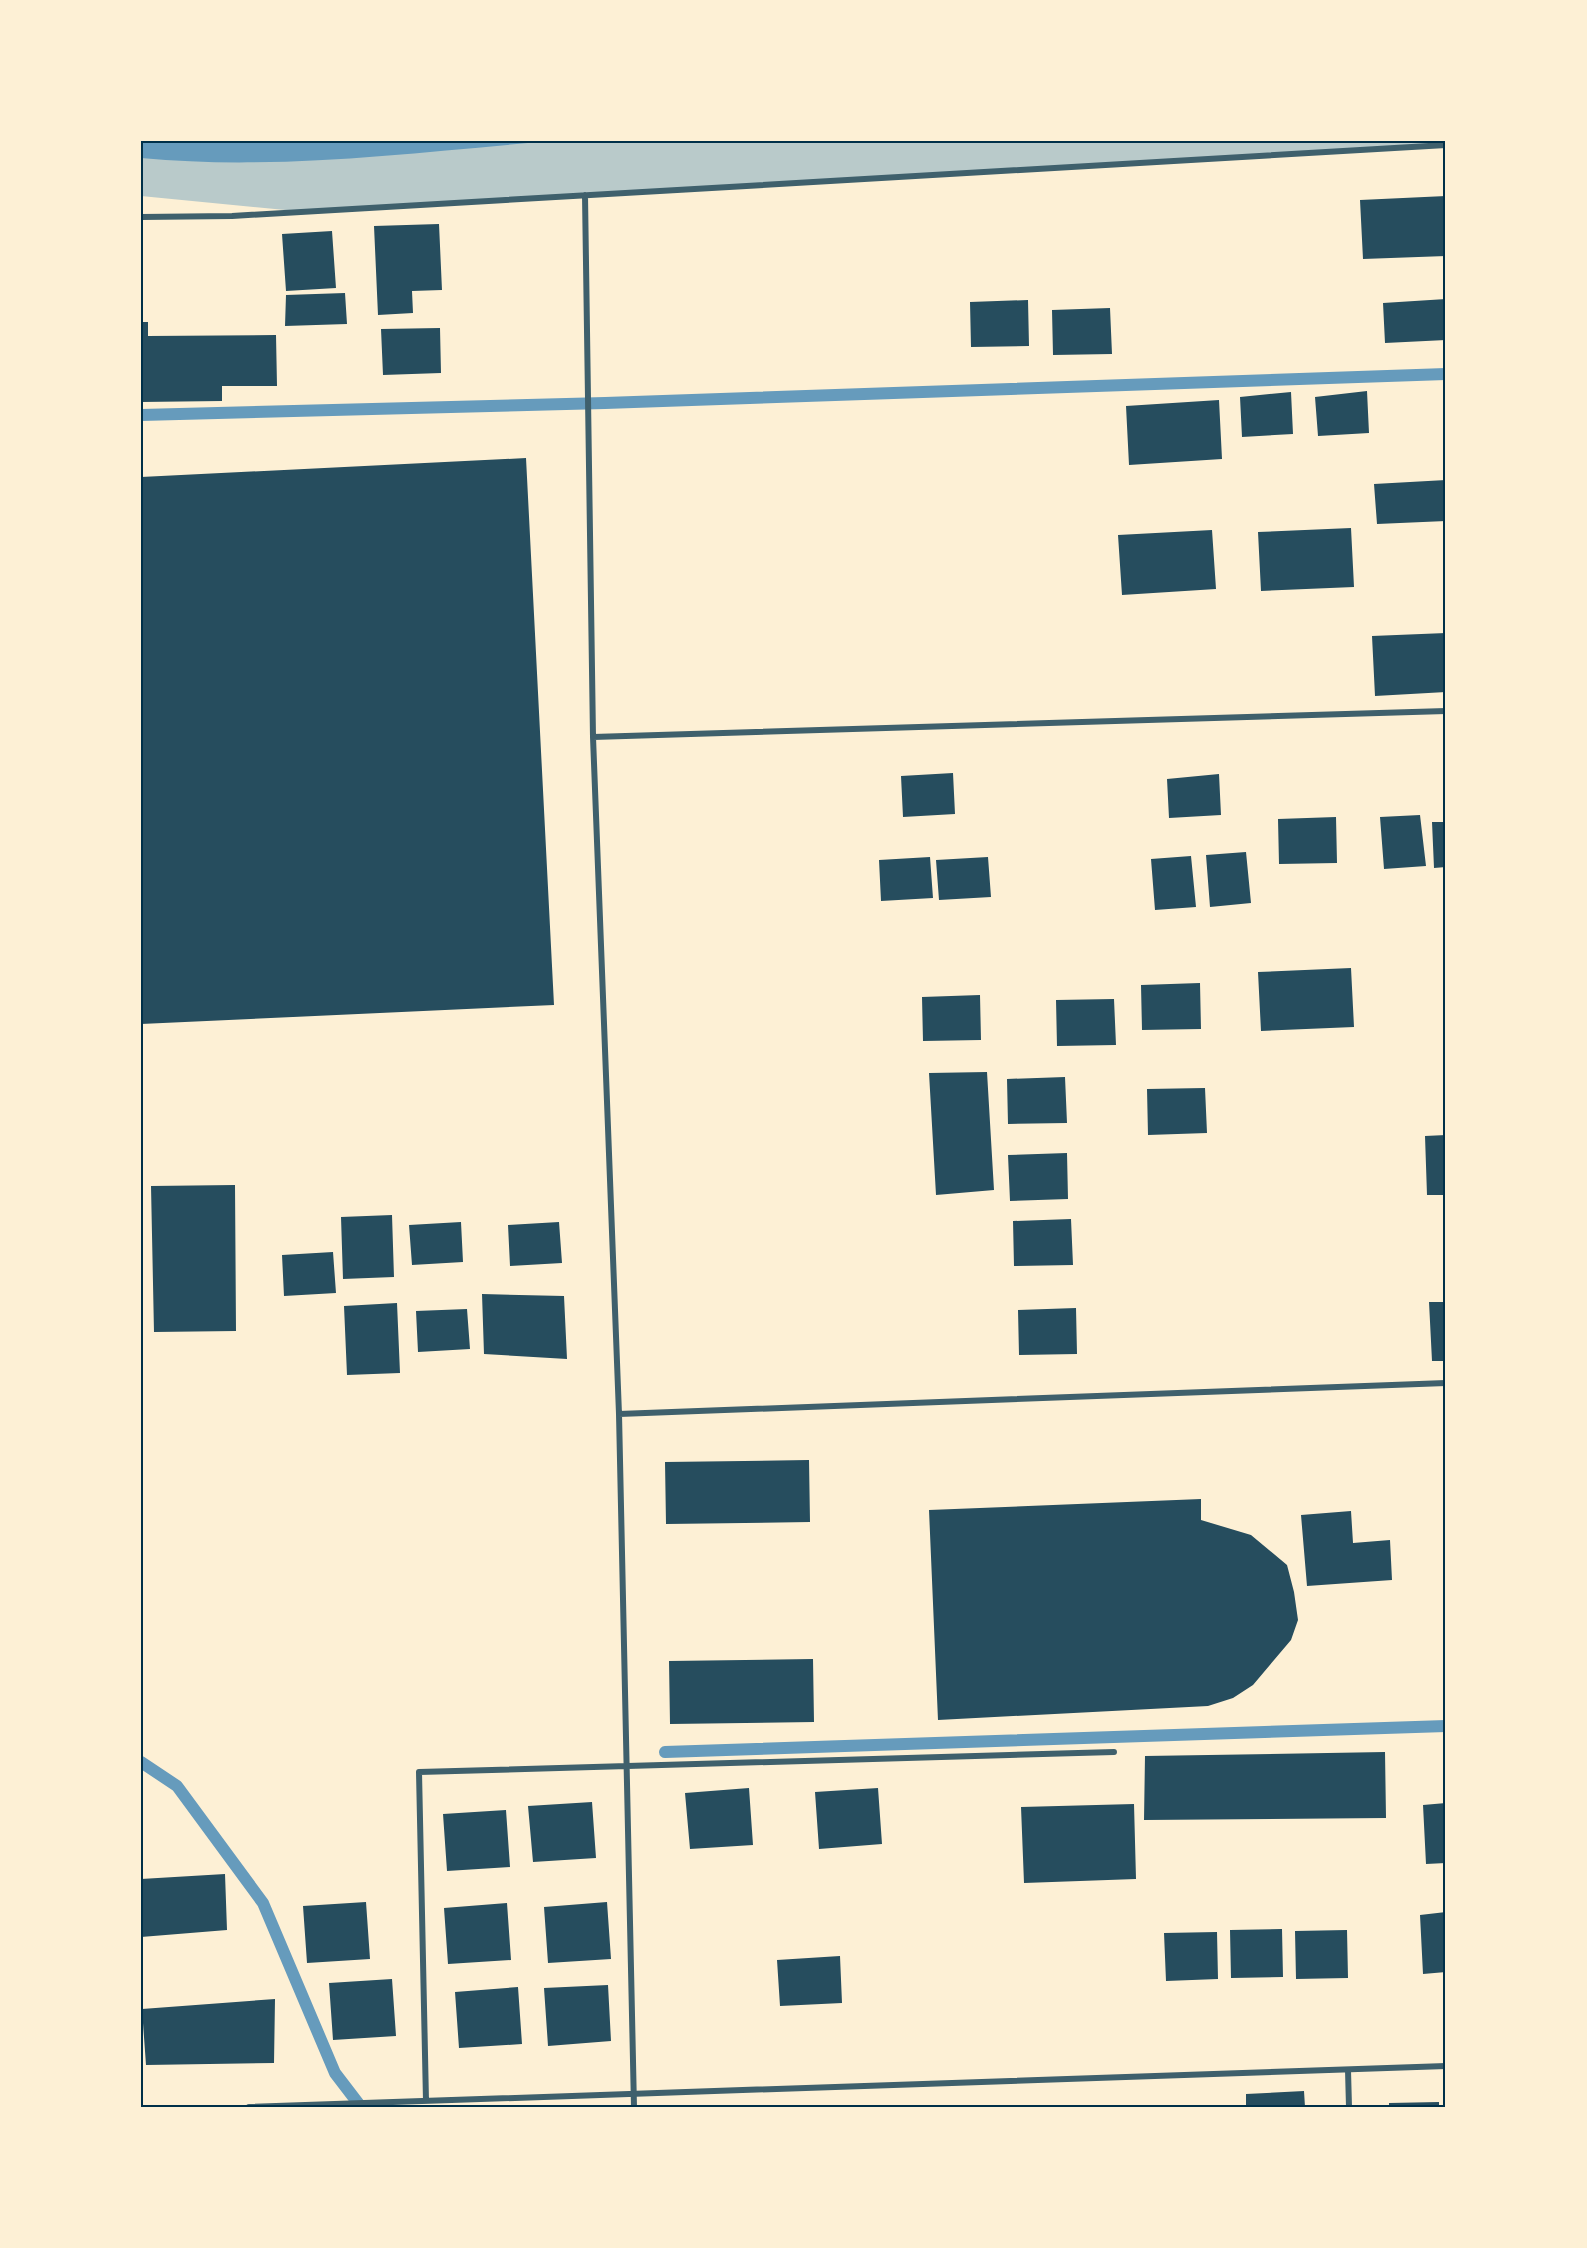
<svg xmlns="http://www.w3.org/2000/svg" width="1587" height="2248" viewBox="0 0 1587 2248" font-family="'Nunito Sans',sans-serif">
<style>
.green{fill:#b9caca}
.water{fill:#669bbc}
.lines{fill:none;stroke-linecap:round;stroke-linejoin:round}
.stream{stroke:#669bbc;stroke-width:12}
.building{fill:#264d5e}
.minor{stroke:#3f606c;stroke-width:6}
.neatline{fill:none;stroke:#003049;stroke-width:2}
</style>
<rect width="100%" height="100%" fill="#fdf0d5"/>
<path class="green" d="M141,141h1305v6l-1140,65 -165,-16z"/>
<path class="water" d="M141,141h412c-137,11 -275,30 -412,17z"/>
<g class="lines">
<path class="stream" d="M141,415l464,-12 841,-29
M665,1752l781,-26
M141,1762l36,24 86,117 72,170 26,34"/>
</g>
<path class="building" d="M1446,196v60l-83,3 -3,-59z
M439,224l3,66 -30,1 1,22 -35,2 -4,-89z
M332,231l4,57 -50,3 -4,-57z
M345,293l2,31 -62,2 1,-31z
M1446,299v41l-61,3 -2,-40z
M1028,300l1,46 -58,1 -1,-45z
M1110,308l2,46 -59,1 -1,-45z
M141,322h7v14l128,-1 1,51h-55v15l-81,1z
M440,328l1,45 -58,2 -2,-46z
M1367,391l2,42 -51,3 -3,-39z
M1291,392l2,42 -51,3 -2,-40z
M1219,400l3,59 -93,6 -3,-59z
M526,458l28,547 -413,19v-547z
M1446,480v41l-69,3 -3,-40z
M1351,528l3,59 -93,4 -3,-59z
M1212,530l4,59 -94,6 -4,-60z
M1446,633v59l-71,4 -3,-60z
M953,773l2,41 -52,3 -2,-41z
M1219,774l2,41 -52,3 -2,-39z
M1420,815l6,51 -42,3 -4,-52z
M1336,817l1,46 -58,1 -1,-45z
M1432,822h14v45l-12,1z
M1246,852l5,51 -41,4 -4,-52z
M1191,856l5,51 -41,3 -4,-51z
M930,857l3,41 -52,3 -2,-41z
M988,857l3,40 -52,3 -3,-40z
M1351,968l3,59 -93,4 -3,-59z
M1200,983l1,46 -59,1 -1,-45z
M980,995l1,45 -58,1 -1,-44z
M1114,999l2,46 -59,1 -1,-46z
M987,1072l7,118 -58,5 -7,-122z
M1065,1077l2,46 -59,1 -1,-45z
M1205,1088l2,45 -59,2 -1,-46z
M1446,1135v60h-19l-2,-59z
M1067,1153l1,46 -58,2 -2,-46z
M235,1185l1,146 -82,1 -3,-146z
M392,1215l2,62 -51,2 -2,-62z
M1071,1219l2,46 -59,1 -1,-45z
M461,1222l2,40 -51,3 -3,-40z
M559,1222l3,41 -52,3 -2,-41z
M333,1252l3,41 -52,3 -2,-41z
M482,1294l82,2 3,63 -83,-5z
M1429,1302h17v59h-14z
M397,1303l3,70 -53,2 -3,-69z
M1076,1308l1,46 -58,1 -1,-45z
M467,1309l3,40 -52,3 -2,-41z
M809,1460l1,62 -144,2 -1,-62z
M1201,1499v21l50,15 36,30 7,27 4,28 -7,20 -38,45 -20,13 -25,8 -270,14 -9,-210z
M1351,1511l2,32 37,-3 2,40 -85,6 -6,-71z
M813,1659l1,63 -144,2 -1,-63z
M1385,1752l1,66 -242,2 1,-64z
M749,1788l4,57 -63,4 -5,-56z
M878,1788l4,56 -63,5 -4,-57z
M592,1802l4,56 -63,4 -5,-56z
M1446,1803v60l-20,1 -3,-59z
M1134,1804l2,75 -112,4 -3,-76z
M506,1810l4,57 -63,4 -4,-57z
M225,1874l2,56 -86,7v-58z
M366,1902l4,57 -63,4 -4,-57z
M607,1902l4,57 -63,4 -4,-56z
M507,1903l4,57 -63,4 -4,-56z
M1446,1912v60l-23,2 -3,-59z
M1282,1929l1,48 -52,1 -1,-48z
M1347,1930l1,48 -52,1 -1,-48z
M1217,1932l1,47 -52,2 -2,-48z
M840,1956l2,47 -62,3 -3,-46z
M392,1979l4,57 -63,4 -4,-57z
M608,1985l3,56 -63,5 -4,-58z
M518,1987l4,57 -63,4 -4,-56z
M275,1999l-1,64 -128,2 -4,-56z
M1304,2091l1,16h-59v-13z
M1439,2102v5h-50v-4z"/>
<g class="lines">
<path class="minor" d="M585,195l8,542 26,677 15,693
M141,217l91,-1 1214,-71
M593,737l853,-26
M619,1414l827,-31
M1348,2070l1,37
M426,2101l-7,-329 695,-20
M249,2107l1197,-41"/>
</g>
<rect width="1587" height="2248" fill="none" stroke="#fdf0d5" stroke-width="285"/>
<rect x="142" y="142" width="1302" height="1964" class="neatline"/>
</svg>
